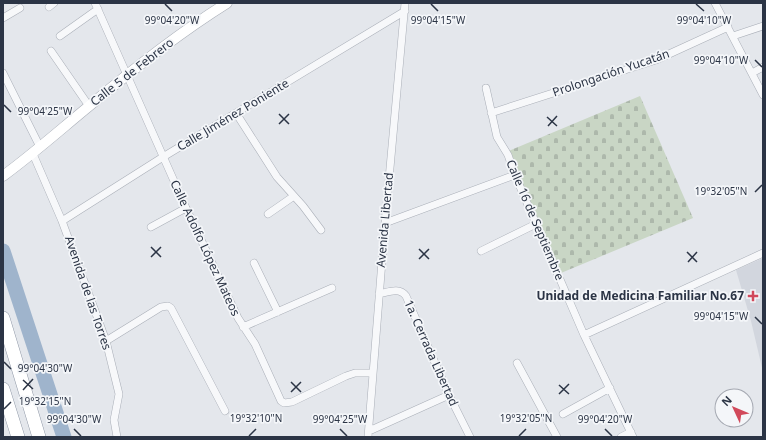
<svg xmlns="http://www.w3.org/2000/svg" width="766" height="440" viewBox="0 0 766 440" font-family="'Noto Sans',sans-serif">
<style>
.built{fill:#d2d6de}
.cemetery{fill:url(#cemetery-stones)}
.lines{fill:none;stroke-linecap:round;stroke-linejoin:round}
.river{stroke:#9fb4cc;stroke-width:15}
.street-casing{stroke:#a9aeb7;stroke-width:8}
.secondary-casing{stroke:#a9aeb7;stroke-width:11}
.highway-casing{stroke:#8b94a3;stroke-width:14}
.street{stroke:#f7f8fa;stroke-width:7}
.secondary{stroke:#fff;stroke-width:10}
.highway{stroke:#fff;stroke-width:13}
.ticks{fill:none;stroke:#2b3445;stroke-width:1.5}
.poi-dot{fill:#d1495b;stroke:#f4f6f9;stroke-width:1.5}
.labels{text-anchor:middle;stroke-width:3.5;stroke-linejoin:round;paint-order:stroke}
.street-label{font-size:12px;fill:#2b3445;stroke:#f4f6f9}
.poi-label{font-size:12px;font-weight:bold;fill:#2b3445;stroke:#f4f6f9;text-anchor:end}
.ticks-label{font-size:10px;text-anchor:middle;fill:#2b3445;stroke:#f4f6f9;stroke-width:3.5;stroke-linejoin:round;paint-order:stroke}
</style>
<defs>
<pattern id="cemetery-stones" width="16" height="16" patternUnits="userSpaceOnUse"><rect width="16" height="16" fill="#c9d6c5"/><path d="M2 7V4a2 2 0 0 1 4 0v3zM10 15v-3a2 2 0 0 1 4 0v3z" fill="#adb8ab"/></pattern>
</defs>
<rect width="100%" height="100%" fill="#e4e7ec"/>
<path class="built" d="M763,258v114l-12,-51 -15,-51z"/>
<path class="cemetery" d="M640,96l53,122 -132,55 -55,-121z"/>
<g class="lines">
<path class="river" d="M3,251l61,186"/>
<defs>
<path id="street" d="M95,3l91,205 52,110 17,26 26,57 3,2 8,-1 54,-26 9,-3h17
M715,3l48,92
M49,7l5,-4
M3,18l17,-10
M60,36l38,-27
M733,36l30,-10
M51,51l38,55
M3,73l37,74
M752,73l11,-6
M486,88l11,49 11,18 7,20 69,160 49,102
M236,113l41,64 26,29 18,24
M491,113l165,-53 72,-33
M33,154l29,67 44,120 13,53 -5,26 3,17
M268,214l26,-18
M62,221l101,-64 242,-146
M385,223l130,-48
M151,227l35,-19
M481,251l55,-27
M254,263l24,49
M379,294c10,-2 20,-7 27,2l43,99 21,42
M243,327l89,-39
M584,335l179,-82
M106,341l55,-34 7,-1 3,2 54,103
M517,363l40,74
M563,414l47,-26
M369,431l80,-36
M368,437l17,-214 20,-220
M621,437l10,-5"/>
<path id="secondary" d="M3,176c30,-22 57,-46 85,-69 44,-37 91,-74 139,-104"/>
<path id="highway" d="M3,318l36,119
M3,389l15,48"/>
</defs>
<use href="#street" class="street-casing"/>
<use href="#secondary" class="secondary-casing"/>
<use href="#highway" class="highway-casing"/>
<use href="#street" class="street"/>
<use href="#secondary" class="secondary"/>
<use href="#highway" class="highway"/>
</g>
<path class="ticks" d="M165,4l7,7M431,4l7,7M696,4l8,7M755,60l7,7M4,105l7,7M279,114l10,10M547,117l10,9M279,124l10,-10M548,126l9,-10M755,192l7,-7M151,247l10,10M419,249l10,10M687,252l10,10M151,257l10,-10M419,259l10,-10M688,262l9,-10M755,317l7,7M4,362l7,7M23,380l10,9M291,382l10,10M559,385l10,9M23,390l10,-11M291,392l10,-10M559,394l10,-10M4,409l7,-7M74,429l7,7M340,429l7,7M605,429l7,7M249,436l7,-7M519,436l7,-7"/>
<path class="poi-dot" d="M751 290h4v4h4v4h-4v4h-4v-4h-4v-4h4z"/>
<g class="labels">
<g class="street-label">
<text transform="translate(132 72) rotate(-38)" y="4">Calle 5 de Febrero</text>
<text transform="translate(611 73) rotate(-19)" y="4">Prolongación Yucatán</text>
<text transform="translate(233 115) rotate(-31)" y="4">Calle Jiménez Poniente</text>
<text transform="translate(385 220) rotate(-85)" y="4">Avenida Libertad</text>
<text transform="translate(535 220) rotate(67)" y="4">Calle 16 de Septiembre</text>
<text transform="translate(205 248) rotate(65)" y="4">Calle Adolfo López Mateos</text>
<text transform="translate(88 293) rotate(71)" y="4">Avenida de las Torres</text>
<text transform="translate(431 353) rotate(66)" y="4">1a. Cerrada Libertad</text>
</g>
<g class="poi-label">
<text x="744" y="300">Unidad de Medicina Familiar No.67</text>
</g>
</g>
<g class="ticks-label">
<text x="704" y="24">99°04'10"W</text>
<text x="172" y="24">99°04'20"W</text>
<text x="438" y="24">99°04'15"W</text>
<text x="721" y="64">99°04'10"W</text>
<text x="45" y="115">99°04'25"W</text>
<text x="721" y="195">19°32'05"N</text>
<text x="721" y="320">99°04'15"W</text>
<text x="45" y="372">99°04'30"W</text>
<text x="45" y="405">19°32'15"N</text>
<text x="256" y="422">19°32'10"N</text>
<text x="526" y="422">19°32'05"N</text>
<text x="74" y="423">99°04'30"W</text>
<text x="340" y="423">99°04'25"W</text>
<text x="605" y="423">99°04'20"W</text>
</g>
<rect width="766" height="440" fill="none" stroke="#2b3445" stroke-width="8"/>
<g transform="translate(734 408) rotate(314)"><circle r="19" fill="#f4f6f9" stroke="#a4a8b1"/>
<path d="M0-3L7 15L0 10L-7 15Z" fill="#d1495b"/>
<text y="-6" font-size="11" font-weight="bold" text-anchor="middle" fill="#2b3445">N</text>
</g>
</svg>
